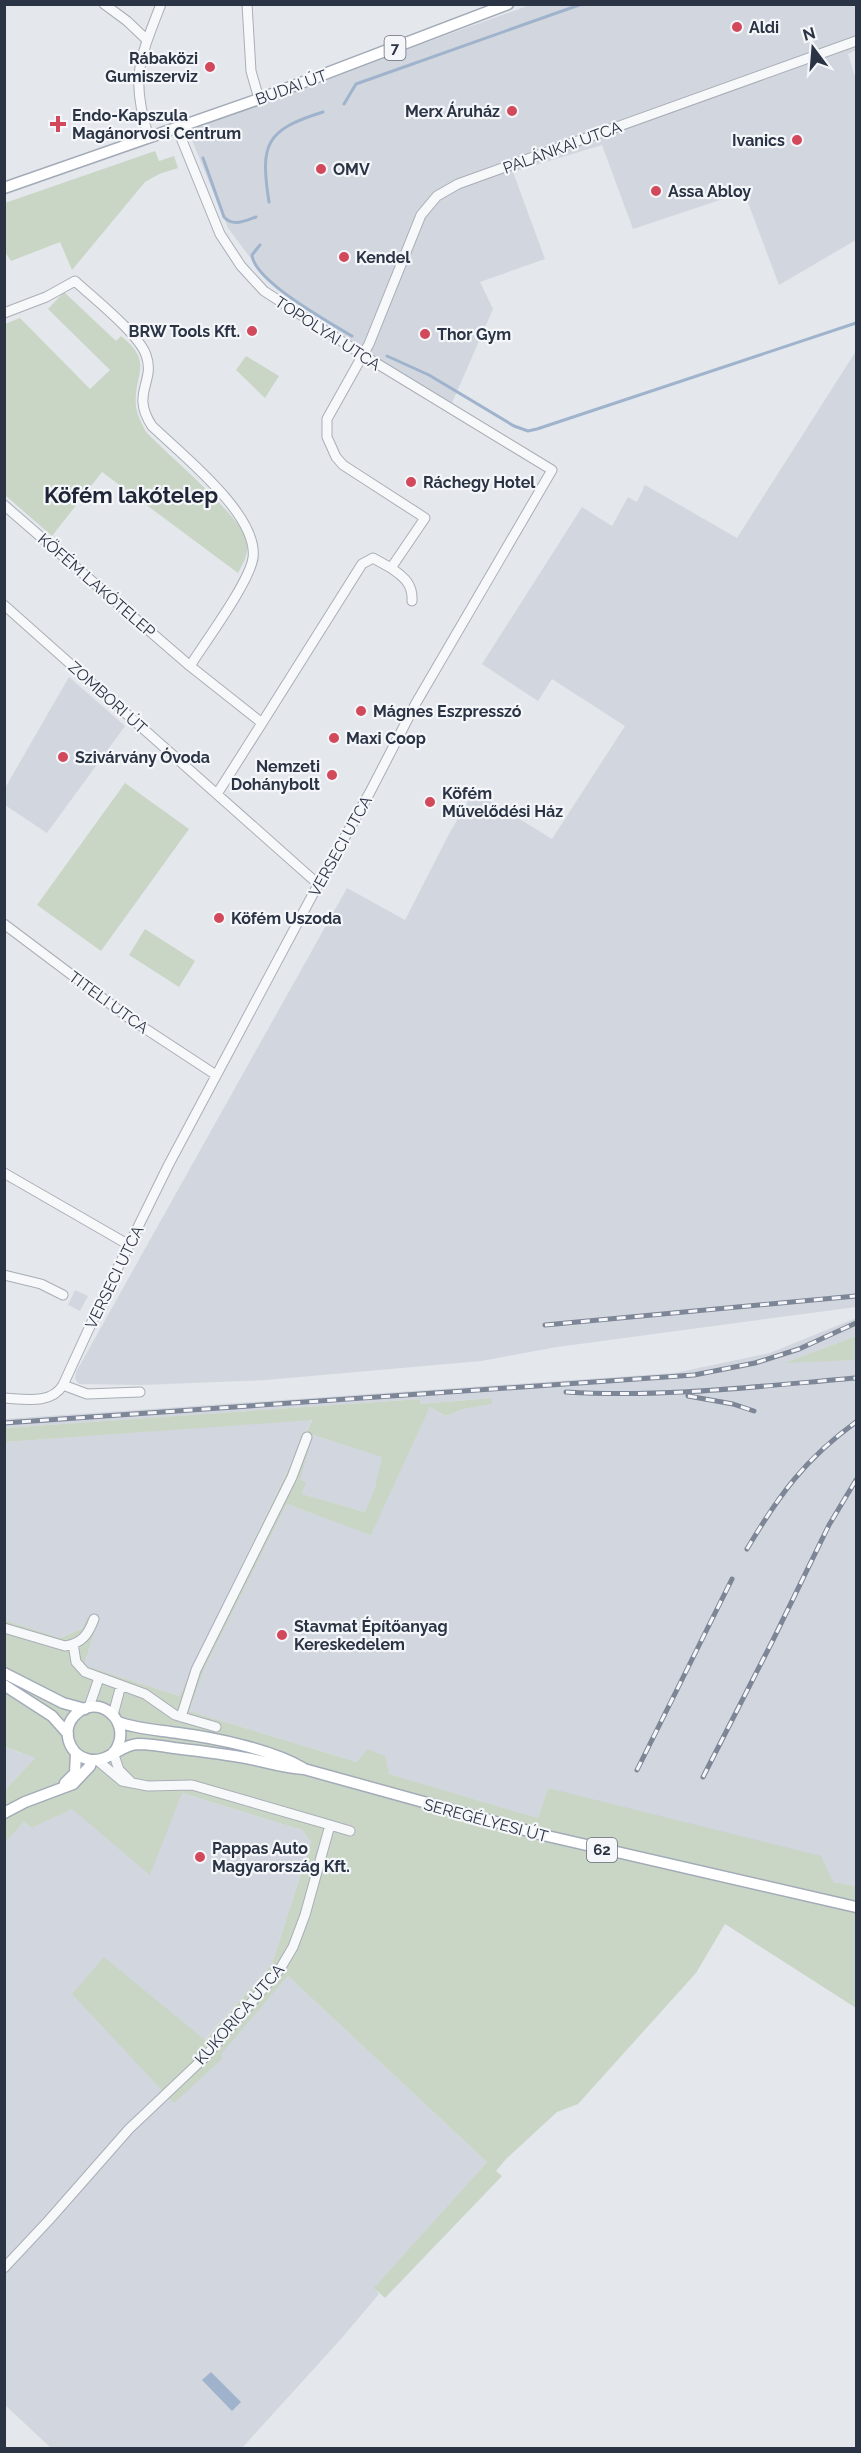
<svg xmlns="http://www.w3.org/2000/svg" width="861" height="2453" viewBox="0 0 861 2453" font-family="Raleway,sans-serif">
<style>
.built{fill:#d2d6de}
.green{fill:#c9d6c5;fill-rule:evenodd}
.water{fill:#9fb4cc}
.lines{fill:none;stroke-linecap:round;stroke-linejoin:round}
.stream{stroke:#9fb4cc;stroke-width:3}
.minor-casing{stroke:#a9aeb7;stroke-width:11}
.major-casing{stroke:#a3abb8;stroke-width:13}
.minor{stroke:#f7f8fa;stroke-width:9}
.major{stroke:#fff;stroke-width:10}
.rail-casing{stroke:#7d8696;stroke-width:5}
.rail{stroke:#f4f6f9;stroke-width:3;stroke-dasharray:9;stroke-linecap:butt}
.poi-dot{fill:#d1495b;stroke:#f4f6f9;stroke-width:2}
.labels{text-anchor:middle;stroke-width:4.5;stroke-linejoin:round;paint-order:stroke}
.shield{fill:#f4f6f9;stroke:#676e7b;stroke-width:1.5}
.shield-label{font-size:15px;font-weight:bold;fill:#2b3445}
.poi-label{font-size:16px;font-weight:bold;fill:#2b3445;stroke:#f4f6f9;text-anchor:start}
.street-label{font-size:16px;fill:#2b3445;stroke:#f4f6f9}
.district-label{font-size:22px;font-weight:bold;fill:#1d2536;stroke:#f4f6f9}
</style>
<rect width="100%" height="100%" fill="#e4e7ec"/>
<path class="built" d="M530,5h326v45l-8,4 8,26v160l-77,45 -35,-93 -111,37 -31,-84 -89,27 32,87 -65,23 13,27 -45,103 -179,-132 -11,-12 -30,-40 -41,-100z
M856,351v956l-299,40 -76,14 -215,19 -125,5 -62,-1 -4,-5 1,-7 271,-484 58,32 44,-86 25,-43 78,48 73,-113 -73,-47 -14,22 -56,-37 100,-157 30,19 16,-29 9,5 8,-17 92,53z
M69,677l56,49 -78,107 -42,-28v-17z
M75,1290l13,6 -8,15 -12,-6z
M856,1318v18l-69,26 69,-2v526l-23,-4 -285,-94 -10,30 -150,-44 -31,-12 -168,-51 16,-43 82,-164 84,30 59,-127 16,9 18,-7 27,-5v-6l-70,6 -1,-5 -415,29v-9l670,-46 95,-20z
M312,1419l-133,277 -95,-31 14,-44 -38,17 -55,-18v-178z
M313,1435l70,22 -8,30 -10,25 -63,-18 -3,-14z
M4,1747l31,11 -30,32h-1z
M182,1793l120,37 9,12 -39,122 -68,76 -100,-83 119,100 -3,-3 68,-78 199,186 -112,126 4,6 -39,46 -98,108h-191l-46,-43 -1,-563 20,-20 8,6 40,-19z"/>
<path class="green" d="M155,151l4,10 15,-5 4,12 -19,6 -14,8 -73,88 -12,-28 -49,19 -6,-9v-49z
M64,292l52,49 5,-5c34,27 12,38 15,70 1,9 6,18 10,26 20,21 93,83 100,106 4,14 -2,24 -8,35l-136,-101 -50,64 -47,-41v-171l15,-6 70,71 20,-19 -62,-61z
M246,356l33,20 -14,22 -29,-28z
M125,783l64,46 -88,122 -64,-46z
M145,929l50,32 -16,26 -50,-32z
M856,1336v24l-72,3z
M491,1398l1,6 -28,5 -18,7 -16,-9 -59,128 -84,-31 -82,164 -16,43 168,51 11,-13 17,7 4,18 149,44 10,-30 273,68 12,26 23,4v122l-131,-84 -29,49 -118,131 -21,8 -51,47 -10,12 6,5 -117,122 -11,-10 113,-126 -199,-186 -67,78 2,4 -49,45 -102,-109 32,-37 101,83 67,-76 39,-122 -9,-12 -120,-37 -32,82 -78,-66 -40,19 -8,-6 -19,20v-52l30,-32 -30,-11v-127l55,18 23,-10 4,-11 11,4 -14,44 95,31 133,-276 -307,22v-14l415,-29 1,5zM313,1435l69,22 -7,30 -10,25 -63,-18 4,-12 -6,-2z"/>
<path class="water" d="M211,2372l30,30 -9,9 -30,-31z"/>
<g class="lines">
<path class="stream" d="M344,104l12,-20 226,-80
M203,158l21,59c9,10 21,4 32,0
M269,202c-9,-58 -4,-72 54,-90
M260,245l-8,10c2,26 78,68 100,81
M387,356l42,19 85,51 14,5 9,-2 319,-106"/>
<defs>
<path id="minor" d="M104,4l23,17 20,19
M247,4l4,67 8,28
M149,138c-19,-60 -10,-77 12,-134
M4,313l42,-16 29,-16c17,16 64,53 71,74 10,27 -16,38 6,71 29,28 107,89 101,132 -4,25 -48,84 -63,108l72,57 100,-159 11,-6 18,10 34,-50 -82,-53 -7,-8 -9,-20v-18l42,-75 52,-129 16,-19 21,-12 398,-143
M4,505l186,161
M391,568c13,9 22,16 21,33
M4,605l314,279
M217,794l45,-71
M4,924l125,94 87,57
M4,1173l125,72
M4,1275l37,9 22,11
M63,1385l24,9 53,-2
M4,1398c20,1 47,7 59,-13l40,-87 66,-134 144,-270 57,-102 46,-89 136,-233 -189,-115 -99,-64 -23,-25 -21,-32 -43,-106
M4,1628l61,18c17,-3 23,-11 29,-27
M73,1644l3,18 9,10 60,22 30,21 41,12
M89,1707l10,-29
M113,1715l8,-30
M181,1717l15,-47 96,-193 15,-40
M113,1752l6,18 11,11
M330,1825l20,6
M4,2268l45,-48 80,-91 77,-73 74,-87 13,-22 12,-32 25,-90 -138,-40 -44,1 -26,-5 -25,-21"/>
<path id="major" d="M4,188l255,-89 249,-95
M4,1673l59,30 22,6
M4,1685l48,31 16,18
M118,1722c19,7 40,8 60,11 37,5 93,16 125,35
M115,1751c19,-29 -17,-60 -40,-36 -14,14 -7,39 12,44 19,6 32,-14 51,-15 12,0 24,2 36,4 26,3 51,6 77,11 18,4 34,9 53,10l239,66 313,72
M65,1783l10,-10 1,-19
M4,1813l21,-11 48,-18 17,-18 2,-6"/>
</defs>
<use href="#minor" class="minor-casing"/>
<use href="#major" class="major-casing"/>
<use href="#minor" class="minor"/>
<use href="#major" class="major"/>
<defs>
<path id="rail" d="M545,1325l311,-29
M566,1392c97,6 195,-6 290,-14
M688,1396l45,8 21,7
M4,1423l690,-48 61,-12 44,-14 57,-26
M747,1549c32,-54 58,-90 109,-127
M637,1770l95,-191
M703,1777l70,-137 56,-115 27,-45"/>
</defs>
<use href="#rail" class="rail-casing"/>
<use href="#rail" class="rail"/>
</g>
<g class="poi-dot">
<circle cx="737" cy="27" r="6"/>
<circle cx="210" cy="67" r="6"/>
<circle cx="512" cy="111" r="6"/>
<path d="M55 115h6v6h6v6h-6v6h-6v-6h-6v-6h6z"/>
<circle cx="797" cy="140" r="6"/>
<circle cx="321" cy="169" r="6"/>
<circle cx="656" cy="191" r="6"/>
<circle cx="344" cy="257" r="6"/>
<circle cx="252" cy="331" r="6"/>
<circle cx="425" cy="334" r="6"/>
<circle cx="411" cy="482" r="6"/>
<circle cx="361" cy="711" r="6"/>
<circle cx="334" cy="738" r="6"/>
<circle cx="63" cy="757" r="6"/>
<circle cx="332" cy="775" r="6"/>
<circle cx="430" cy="802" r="6"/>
<circle cx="219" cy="918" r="6"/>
<circle cx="282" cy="1635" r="6"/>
<circle cx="200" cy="1857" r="6"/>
</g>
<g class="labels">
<g class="shield">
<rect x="384.5" y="36" width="21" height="24" rx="4.5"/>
<rect x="587" y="1838" width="30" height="24" rx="4.5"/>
</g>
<g class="shield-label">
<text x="395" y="53">7</text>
<text x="602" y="1855">62</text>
</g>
<g class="poi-label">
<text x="749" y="33">Aldi</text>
<text x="198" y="64" text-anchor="end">Rábaközi<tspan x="198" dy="18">Gumiszerviz</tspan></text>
<text x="500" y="117" text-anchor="end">Merx Áruház</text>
<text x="72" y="121">Endo-Kapszula<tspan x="72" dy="18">Magánorvosi Centrum</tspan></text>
<text x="785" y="146" text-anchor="end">Ivanics</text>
<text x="333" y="175">OMV</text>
<text x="668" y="197">Assa Abloy</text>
<text x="356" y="263">Kendel</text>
<text x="240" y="337" text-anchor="end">BRW Tools Kft.</text>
<text x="437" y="340">Thor Gym</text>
<text x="423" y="488">Ráchegy Hotel</text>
<text x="373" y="717">Mágnes Eszpresszó</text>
<text x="346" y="744">Maxi Coop</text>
<text x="75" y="763">Szivárvány Óvoda</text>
<text x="320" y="772" text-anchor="end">Nemzeti<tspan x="320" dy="18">Dohánybolt</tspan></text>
<text x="442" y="799">Köfém<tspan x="442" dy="18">Művelődési Ház</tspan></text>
<text x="231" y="924">Köfém Uszoda</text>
<text x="294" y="1632">Stavmat Építőanyag<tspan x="294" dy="18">Kereskedelem</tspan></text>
<text x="212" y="1854">Pappas Auto<tspan x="212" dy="18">Magyarország Kft.</tspan></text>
</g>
<g class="street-label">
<text transform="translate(291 87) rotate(-20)" y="6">BUDAI ÚT</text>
<text transform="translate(562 147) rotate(-20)" y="6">PALÁNKAI UTCA</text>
<text transform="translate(328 333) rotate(33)" y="6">TOPOLYAI UTCA</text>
<text transform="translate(97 585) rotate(41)" y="6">KÖFÉM LAKÓTELEP</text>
<text transform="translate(108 697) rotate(42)" y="6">ZOMBORI ÚT</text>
<text transform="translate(340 846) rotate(-61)" y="6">VERSECI UTCA</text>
<text transform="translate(109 1002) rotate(36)" y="6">TITELI UTCA</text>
<text transform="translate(114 1277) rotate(-64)" y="6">VERSECI UTCA</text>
<text transform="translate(486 1820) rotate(15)" y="6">SEREGÉLYESI ÚT</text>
<text transform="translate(239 2014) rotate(-49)" y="6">KUKORICA UTCA</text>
</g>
<g class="district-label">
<text x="131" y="503">Köfém lakótelep</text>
</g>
</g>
<rect width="861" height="2453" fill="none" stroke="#2b3445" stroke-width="12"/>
<g transform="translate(813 48) rotate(344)" stroke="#f4f6f9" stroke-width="4.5" paint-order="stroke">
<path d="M0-4.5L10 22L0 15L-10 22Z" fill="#2b3445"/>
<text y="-9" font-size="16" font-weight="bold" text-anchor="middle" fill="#2b3445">N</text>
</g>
</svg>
